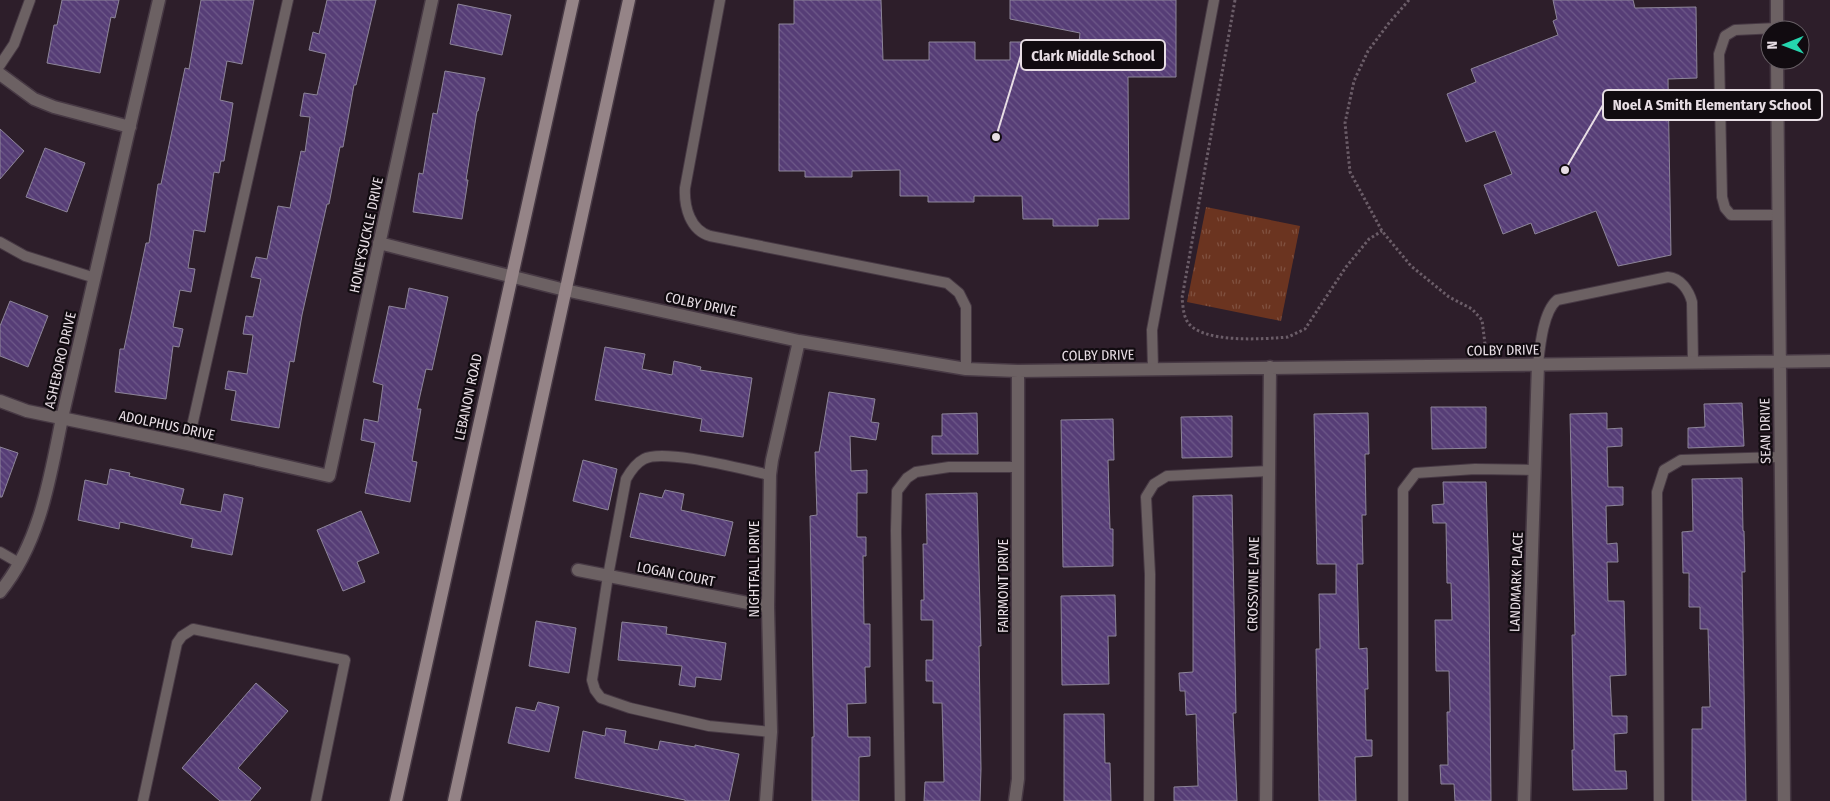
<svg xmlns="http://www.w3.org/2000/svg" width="1830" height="801" viewBox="0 0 1830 801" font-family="'Fira Sans Condensed',sans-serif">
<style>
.park{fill:url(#park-tufts)}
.building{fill:url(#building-back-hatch);stroke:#8d8599}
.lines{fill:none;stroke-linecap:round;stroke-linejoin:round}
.service-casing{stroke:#473944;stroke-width:12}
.minor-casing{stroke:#473944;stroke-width:15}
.secondary-casing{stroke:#473944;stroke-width:15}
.path{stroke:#6b5d68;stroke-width:3;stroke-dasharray:2.5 2.5;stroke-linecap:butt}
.service{stroke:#6c6163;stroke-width:10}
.minor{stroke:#6c6163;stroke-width:12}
.secondary{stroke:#958487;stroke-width:12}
.labels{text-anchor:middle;stroke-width:4.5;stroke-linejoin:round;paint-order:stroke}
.street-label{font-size:14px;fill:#e7dde4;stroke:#110b10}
.leader{fill:none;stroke:#e7dde4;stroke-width:2}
.callout-dot{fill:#e7dde4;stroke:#110b10;stroke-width:2}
.callout{fill:#110b10;stroke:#e7dde4;stroke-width:2}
.callout-label{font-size:15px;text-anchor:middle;font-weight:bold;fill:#e7dde4}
</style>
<defs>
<pattern id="park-tufts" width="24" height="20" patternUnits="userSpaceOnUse" patternTransform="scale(1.25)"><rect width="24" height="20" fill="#6b3420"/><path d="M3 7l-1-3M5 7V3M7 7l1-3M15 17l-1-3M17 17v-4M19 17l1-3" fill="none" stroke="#805140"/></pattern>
<pattern id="building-back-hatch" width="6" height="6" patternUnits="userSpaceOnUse" patternTransform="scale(1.25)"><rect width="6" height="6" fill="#563d76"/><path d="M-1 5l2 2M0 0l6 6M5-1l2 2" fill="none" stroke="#6e5989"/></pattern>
</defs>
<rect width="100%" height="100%" fill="#2d1e2a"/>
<path class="park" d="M1206,207l94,19 -19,95 -94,-19z"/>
<path class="building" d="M62,0h57l-4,18 -4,-1 -11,56 -53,-10 7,-38h3z
M201,0h53l-12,64 -15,-3 -7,39 13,3 -9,58h-3l-2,12 -5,-1 -9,60 -11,-2 -6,38 7,1 -4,23 -11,-2 -7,37 10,2 -4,18 -6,-1 -7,53 -51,-7 5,-43h4l22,-106h3l9,-59h3l24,-116 4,1z
M327,0h49l-20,85h-2l-11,62h-3l-11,57h-2l-25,111 -8,47 -4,-1 -11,67 -48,-8 5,-29 -11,-2 3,-18 19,3 6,-39 -10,-1 3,-18 7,1 8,-38 -10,-2 5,-20 11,2 11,-53 12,2 11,-57 4,1 5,-35 -10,-1 4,-23 13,2 9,-41 -17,-4 4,-18 6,2z
M794,0h87l2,60h46v-18h46v18h35v-18h69l1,-9 -70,-14v-19h166v77h-48l1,142h-31v7h-45v-7h-30l-1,-23h-48v6h-46v-6h-28v-26l-48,1v6h-47v-6h-26v-147h15z
M1553,0h80l2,8 61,-1 1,71 -29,1 3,176 -53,11 -22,-55 -61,23 -4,-11 -28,11 -19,-49 28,-11 -17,-43 -29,11 -19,-48 29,-12 -5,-13 87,-34 -5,-14 4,-2z
M458,4l53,11 -9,40 -52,-11z
M445,71l40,7 -7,33h-1l-11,69h2l-6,39 -49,-7 6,-39 4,1 10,-61 4,1z
M0,129l24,22 -24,28z
M45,148l40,15 -18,49 -41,-15z
M409,288l39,9 -16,73 -6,-1 -9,40h4l-9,52 5,1 -7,40 -45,-9 10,-50 -14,-3 3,-21 14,3 5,-37 -10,-3 16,-76 16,3z
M10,301l38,15 -20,51 -28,-11v-30z
M605,347l40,7 -3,15 30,6 2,-14 27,6 -1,3 52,8 -9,59 -43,-6 2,-12 -107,-19z
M829,392l46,7 -4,23 8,1 -3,17 -26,-4 1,35 16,-1v23h-10v44h9v19h-3l1,68h6v43h-5l1,36 -19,1 1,33h22v19l-11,1v44h-47v-64h2l-4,-221 7,-1 -2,-63h4z
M1742,403l2,43 -56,2v-20l17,-1 -1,-23z
M1431,407h55v41l-54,1z
M977,413l1,41h-46v-18h10v-22z
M1368,413l1,41h-4l1,61h-4l1,49h-6l2,85 8,-1 1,41h-3l1,51h6v16l-17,1 1,44h-37l-3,-152h4l-1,-55h17v-30h-19l-3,-150z
M1607,413v16l15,-1v18l-15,1 1,40h15v18l-17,1 1,38 10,-1 1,19h-11l1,39h16l2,74 -16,1 2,40h15v17l-13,1 1,37h11l1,18 -54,1 -1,-40h2l-2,-115h3l-5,-221z
M1232,416v41l-50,1 -1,-41z
M1113,419l1,41h-6l2,69h3v37l-50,1 -2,-147z
M0,447l18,6 -16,44h-2z
M583,460l34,9 -9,41 -35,-9z
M110,469l20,4 -1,3 55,13 -4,15 41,8 3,-18 19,4 -11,57 -41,-8 2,-8 -73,-17 -1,7 -41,-9 7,-40 22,5z
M1742,478l1,53h1l1,41h-3l4,229h-54v-72h10v-22h8l-2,-78h-8v-22h-11v-34h-6l-1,-41 11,-1 -1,-52z
M1443,482h43l3,100 2,219h-36l-1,-17h-13l-1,-19h8l-1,-53h3l-1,-41h-13l-1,-51h17l-1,-37h-4l-1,-60h-13l-1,-18 12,-1z
M665,490l19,4 -3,16 52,12 -8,34 -95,-19 10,-44 22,5z
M977,493l4,153h-2l2,123 -1,32h-56l1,-19h19l-2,-79h-9v-22h-7v-21h7v-40h-12v-20h3l-1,-56h4l-1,-50z
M1232,495l4,218h-3l4,88h-63v-14l24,-1 -2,-72 -10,1 -1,-24h-5l-1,-18 14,-1v-176z
M361,511l18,42 -22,9 8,20 -22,9 -26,-61z
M1115,595l1,41h-8l1,48 -47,1 -1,-89z
M536,621l40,7 -7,45 -40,-7z
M622,622l45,5 -1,7 60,9 -5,37 -25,-3 -1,10 -16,-2 3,-19 -64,-6z
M256,683l32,28 -50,57 23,20 -11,13h-30l-38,-33z
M538,702l21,5 -10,45 -41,-9 8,-36 19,4z
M1064,714h40l1,49h5l1,38h-47z
M606,728l20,3 -2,12 34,7 2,-9 35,6v-2l44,9 -10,47h-44v-1l-110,-22 8,-47 22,5z"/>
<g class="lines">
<defs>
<path id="service" d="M720,0l-35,188c-1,19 5,42 25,48l237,47 12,10 7,14v62
M1777,28l-42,2 -10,6 -6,18 3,143 3,11 6,7h47
M0,65l14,-21 16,-44
M0,242l25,14 70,22
M1538,364c2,-18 5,-52 19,-64l111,-23c13,1 21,14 24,25l1,61
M1153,369l-1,-39 62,-330
M188,444l100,-444
M770,475c-25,-5 -106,-27 -126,-16 -8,4 -14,13 -18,20l-18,97 -16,104 3,10 6,8 29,10 79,18 62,6
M0,552l19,11
M143,801l34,-158 5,-7 11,-7 152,31 -29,141
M900,801l-4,-270 1,-40 10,-13 9,-6 33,-5h69
M1149,801l1,-227 -4,-77 8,-13 13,-8 102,-5
M1403,801v-311l13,-17 59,-4 60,1
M1659,801l-2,-309 7,-22 17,-10 100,-3"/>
<path id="minor" d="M1777,0v30
M1777,60l7,741
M0,74l34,25 20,8 76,20
M379,243l186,47 234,51 167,28 52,2 812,-10
M0,401l27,10 161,33 141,32 103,-476
M578,570l190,37
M0,592c40,-49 50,-114 62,-174l97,-418
M766,801l5,-69 -3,-125 2,-132 2,-15 27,-119
M1015,801l3,-22v-408
M1266,801l4,-434
M1524,801l14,-437"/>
<path id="secondary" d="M396,801l177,-801
M454,801l175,-801"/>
</defs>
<use href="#service" class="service-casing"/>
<use href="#minor" class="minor-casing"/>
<use href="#secondary" class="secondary-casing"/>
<path class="path" d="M1235,0l-53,298c1,7 1,16 5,23 13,23 78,18 101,16l17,-8 41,-62 23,-28 13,-8
M1409,0l-20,23 -21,28 -14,30 -9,42 5,49 32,59 29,35 38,31 23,12 10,11 3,24"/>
<use href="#service" class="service"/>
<use href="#minor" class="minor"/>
<use href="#secondary" class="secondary"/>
</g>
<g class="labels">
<g class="street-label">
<text transform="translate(366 235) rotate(-78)" y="5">HONEYSUCKLE DRIVE</text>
<text transform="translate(701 304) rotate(12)" y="5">COLBY DRIVE</text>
<text transform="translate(1503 350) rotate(-1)" y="5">COLBY DRIVE</text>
<text transform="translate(1098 355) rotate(-1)" y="5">COLBY DRIVE</text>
<text transform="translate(60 360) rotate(-77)" y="5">ASHEBORO DRIVE</text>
<text transform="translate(468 397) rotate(-78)" y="5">LEBANON ROAD</text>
<text transform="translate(167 425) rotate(12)" y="5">ADOLPHUS DRIVE</text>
<text transform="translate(1765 431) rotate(-91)" y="5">SEAN DRIVE</text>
<text transform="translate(754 569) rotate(-90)" y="5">NIGHTFALL DRIVE</text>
<text transform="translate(676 574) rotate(11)" y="5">LOGAN COURT</text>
<text transform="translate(1516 582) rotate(-88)" y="5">LANDMARK PLACE</text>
<text transform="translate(1253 584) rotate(-89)" y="5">CROSSVINE LANE</text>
<text transform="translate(1003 586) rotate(-90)" y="5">FAIRMONT DRIVE</text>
</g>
</g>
<path class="leader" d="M996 137L1021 55M1565 170L1603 105"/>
<g class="callout-dot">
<circle cx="996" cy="137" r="5"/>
<circle cx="1565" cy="170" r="5"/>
</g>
<g class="callout">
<rect x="1021" y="40" width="144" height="30" rx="5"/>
<rect x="1603" y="90" width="219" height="30" rx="5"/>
</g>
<g class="callout-label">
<text x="1093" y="61">Clark Middle School</text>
<text x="1712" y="110">Noel A Smith Elementary School</text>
</g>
<g transform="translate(1785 45) rotate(269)"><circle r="24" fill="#110b10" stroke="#675f65"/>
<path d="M0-4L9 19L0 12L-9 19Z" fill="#25d5ae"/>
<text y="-8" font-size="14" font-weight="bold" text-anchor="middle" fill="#e7dde4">N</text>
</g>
</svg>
